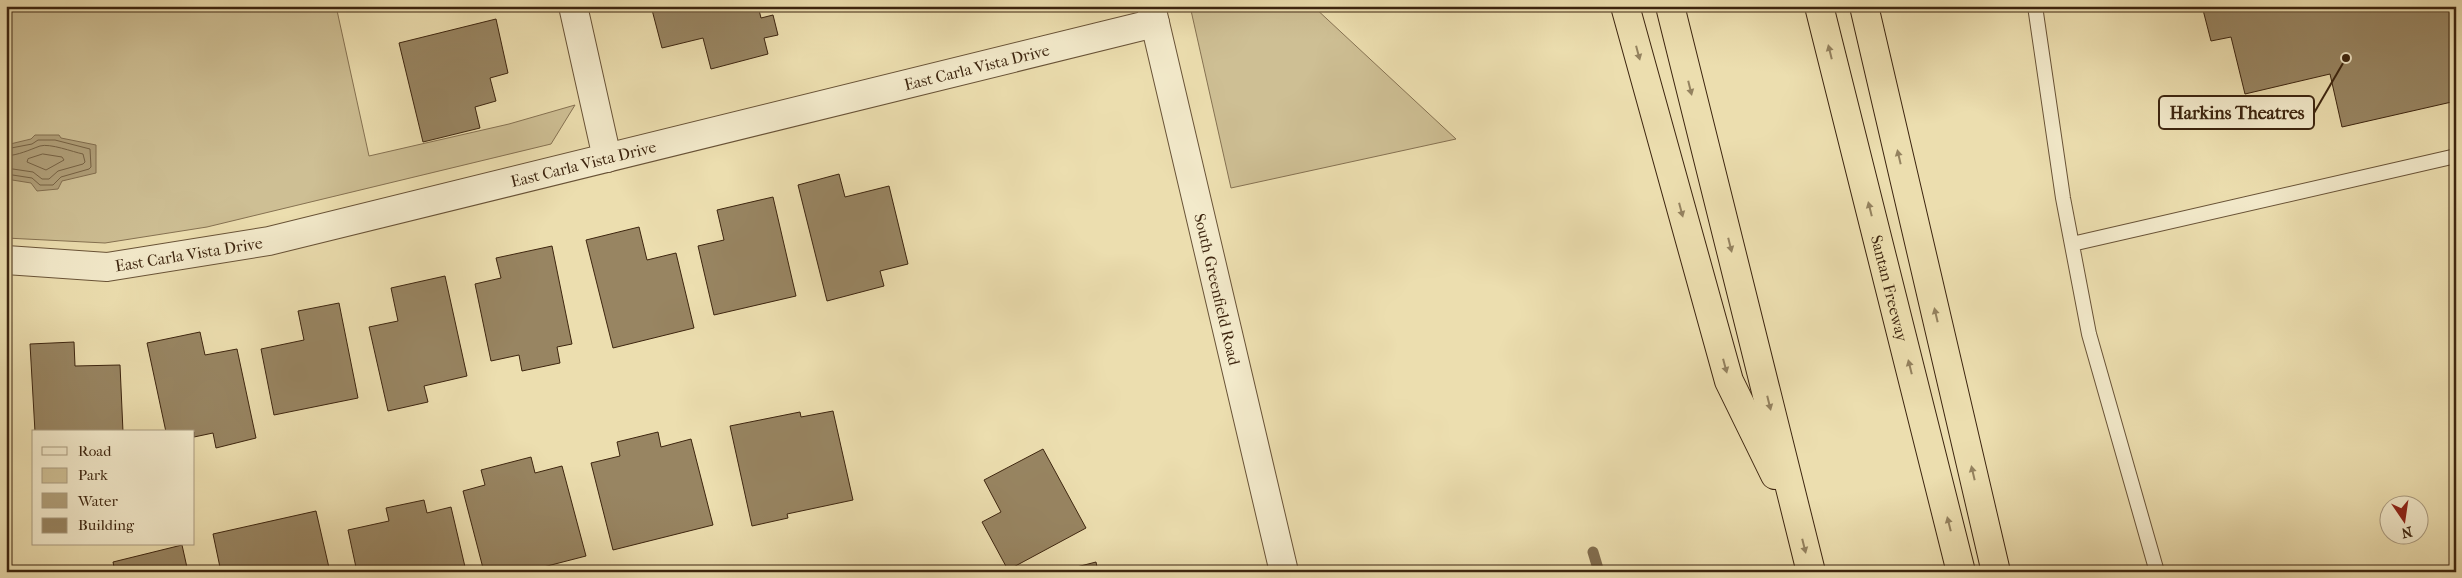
<svg xmlns="http://www.w3.org/2000/svg" width="2462" height="578" viewBox="0 0 2462 578" font-family="'IM FELL French Canon',serif">
<style>
.green{fill:#cebf94;stroke:#867252}
.water{fill:#b09f79;stroke:#826e4f}
.lines{fill:none;stroke-linecap:round;stroke-linejoin:round}
.shore{stroke:#766244;stroke-width:1}
.stream{stroke:#826e4f;stroke-width:11}
.building{fill:#988562;stroke:#3d250f}
.service-casing{stroke:#695337;stroke-width:16}
.minor-casing{stroke:#695337;stroke-width:30}
.motorway-casing{stroke:#3d250f;stroke-width:30}
.service{stroke:#f3eacb;stroke-width:14}
.minor{stroke:#f3eacb;stroke-width:28}
.motorway{stroke:#ecdeaf;stroke-width:28}
.oneway{fill:#94825f}
.labels{text-anchor:middle;stroke-width:5;stroke-linejoin:round;paint-order:stroke}
.street-label{font-size:16px;fill:#3d250f;stroke:#f3eacb}
.leader{fill:none;stroke:#3d250f;stroke-width:2}
.callout-dot{fill:#3d250f;stroke:#f3eacb;stroke-width:2}
.callout{fill:#f3eacb;stroke:#3d250f;stroke-width:2}
.callout-label{font-size:18px;text-anchor:middle;font-weight:bold;fill:#3d250f}
</style>
<rect width="100%" height="100%" fill="#ecdeaf"/>
<filter id="stains"><feTurbulence type="fractalNoise" baseFrequency=".004" numOctaves="4"/><feColorMatrix values="0 0 0 0 .2 0 0 0 0 .09 0 0 0 0 .02 0 0 0 .5 -.17"/></filter>
<radialGradient id="worn" r=".72"><stop offset=".6" stop-color="#630" stop-opacity="0"/><stop offset="1" stop-color="#630" stop-opacity=".3"/></radialGradient>
<path class="green" d="M6,6h330l33,150 140,-32 66,-19 -24,39 -344,83 -102,16 -99,-5z
M1190,6h123l143,133 -225,49z"/>
<path class="water" d="M35,135h24l2,3 35,7v28l-34,8 -4,8 -21,2 -6,-8 -25,-4v-34l25,-6z"/>
<g class="lines">
<path class="shore" d="M6,149l26,-5 6,-4h17l35,9 1,18 -2,2 -28,8 -8,8h-13l-8,-7 -26,-4
M43,154l19,3 2,3 -18,10 -19,-8 1,-3z
M6,156c13,-1 23,-6 34,-10 10,-3 33,6 43,8l2,8 -2,2 -25,7 -9,8h-7l-9,-7 -27,-4"/>
<path class="stream" d="M1593,552l6,20"/>
</g>
<path class="building" d="M394,6h19l-18,5z
M651,6h107l3,12 12,-3 5,20 -14,3 4,16 -57,15 -8,-31 -41,10z
M2202,6h250l4,18v77l-114,26 -12,-53 -85,20 -14,-57 -20,4z
M496,19l12,54 -18,5 6,23 -21,6 5,21 -57,14 -24,-99z
M839,174l6,23 44,-11 19,78 -28,7 4,15 -57,15 -29,-116z
M773,197l23,99 -82,19 -16,-69 26,-6 -7,-30z
M639,227l8,33 29,-7 18,75 -81,20 -27,-108z
M552,246l20,98 -15,3 3,16 -38,8 -3,-16 -28,6 -16,-77 26,-6 -5,-20z
M445,276l22,100 -43,10 4,16 -40,9 -19,-84 29,-6 -7,-33z
M339,303l19,95 -84,17 -13,-66 43,-9 -6,-29z
M200,332l5,23 32,-6 19,89 -40,10 -3,-15 -19,4v-5h-28l-19,-89z
M74,342l1,24 45,-1 3,67h-88l-5,-88z
M833,411l20,89 -66,14 1,4 -36,8 -22,-100 70,-14 1,5z
M658,432l3,15 30,-8 22,86 -100,25 -22,-87 29,-7 -3,-14z
M1043,449l43,79 -78,42 -26,-48 19,-10 -17,-32z
M531,457l4,16 27,-7 24,90 -62,16h-40l-21,-81 22,-6 -4,-15z
M424,500l3,13 24,-6 15,64 -109,1 -9,-42 41,-9 -3,-13z
M316,511l14,61h-109l-8,-38z
M182,545l6,27h-73l-2,-10z
M1096,562l2,10h-41z"/>
<g class="lines">
<defs>
<path id="service" d="M2035,6l28,192 26,136 68,238
M2072,244l384,-88"/>
<g id="minor">
<path d="M573,6l34,152"/>
<path id="s1" d="M1151,6l133,566"/>
<path id="s2" d="M6,260l101,7 162,-26 886,-218"/>
</g>
<g id="motorway">
<path d="M1625,6l104,375 46,94"/>
<path d="M1670,6l141,566"/>
<path id="s3" d="M1819,6l142,566"/>
<path d="M1864,6l132,566"/>
</g>
</defs>
<use href="#service" class="service-casing"/>
<use href="#minor" class="minor-casing"/>
<use href="#motorway" class="motorway-casing"/>
<use href="#service" class="service"/>
<use href="#minor" class="minor"/>
<use href="#motorway" class="motorway"/>
</g>
<defs><path id="oneway-solid" d="M-6-.8H1V-3.2L6.5 0L1 3.2V.8H-6Z" transform="scale(1.25)"/></defs>
<g class="oneway">
<use href="#oneway-solid" transform="translate(1830 52) rotate(-104)"/>
<use href="#oneway-solid" transform="translate(1638 53) rotate(75)"/>
<use href="#oneway-solid" transform="translate(1690 88) rotate(76)"/>
<use href="#oneway-solid" transform="translate(1899 157) rotate(-103)"/>
<use href="#oneway-solid" transform="translate(1870 209) rotate(-104)"/>
<use href="#oneway-solid" transform="translate(1681 210) rotate(75)"/>
<use href="#oneway-solid" transform="translate(1730 245) rotate(76)"/>
<use href="#oneway-solid" transform="translate(1936 315) rotate(-103)"/>
<use href="#oneway-solid" transform="translate(1725 366) rotate(75)"/>
<use href="#oneway-solid" transform="translate(1910 367) rotate(-104)"/>
<use href="#oneway-solid" transform="translate(1769 403) rotate(76)"/>
<use href="#oneway-solid" transform="translate(1973 473) rotate(-103)"/>
<use href="#oneway-solid" transform="translate(1949 524) rotate(-104)"/>
<use href="#oneway-solid" transform="translate(1804 546) rotate(76)"/>
</g>
<g class="labels">
<g class="street-label">
<text dy="6" stroke="none"><textPath href="#s2" startOffset="994">East Carla Vista Drive</textPath></text>
<text dy="6" stroke="none"><textPath href="#s2" startOffset="589">East Carla Vista Drive</textPath></text>
<text dy="6" stroke="none"><textPath href="#s2" startOffset="184">East Carla Vista Drive</textPath></text>
<text dy="6" stroke="none"><textPath href="#s1" startOffset="291">South Greenfield Road</textPath></text>
<text dy="6" stroke="none"><textPath href="#s3" startOffset="291">Santan Freeway</textPath></text>
</g>
</g>
<path class="leader" d="M2346 58L2314 113"/>
<circle class="callout-dot" cx="2346" cy="58" r="5"/>
<rect class="callout" x="2159" y="96" width="155" height="33" rx="5"/>
<g class="callout-label">
<text x="2237" y="119">Harkins Theatres</text>
</g>
<rect width="2462" height="578" fill="none" stroke="#ecdeaf" stroke-width="25"/>
<rect x="8" y="8" width="2447" height="563" fill="none" stroke="#3d250f" stroke-width="2.5"/>
<rect x="12" y="12" width="2437" height="553" fill="none" stroke="#3d250f"/>
<rect x="32" y="430" width="162" height="115" fill="#f3eacb" stroke="#aa9b80"/>
<rect x="42" y="447" width="25" height="8" fill="#f3eacb" stroke="#aa9b80"/>
<text x="78" y="456" font-size="15" fill="#3d250f">Road</text>
<rect x="42" y="468" width="25" height="15" fill="#cebf94" stroke="#aa9b80"/>
<text x="78" y="480" font-size="15" fill="#3d250f">Park</text>
<rect x="42" y="493" width="25" height="15" fill="#b09f79" stroke="#aa9b80"/>
<text x="78" y="506" font-size="15" fill="#3d250f">Water</text>
<rect x="42" y="518" width="25" height="15" fill="#988562" stroke="#aa9b80"/>
<text x="78" y="530" font-size="15" fill="#3d250f">Building</text>
<g transform="translate(2404 520) rotate(167)"><circle r="24" fill="#f3eacb" stroke="#aa9b80"/>
<path d="M0-4L9 19L0 12L-9 19Z" fill="#8f2418"/>
<text y="-8" font-size="14" font-weight="bold" text-anchor="middle" fill="#3d250f">N</text>
</g>
<rect width="100%" height="100%" filter="url(#stains)"/>
<rect width="100%" height="100%" fill="url(#worn)"/>
</svg>
